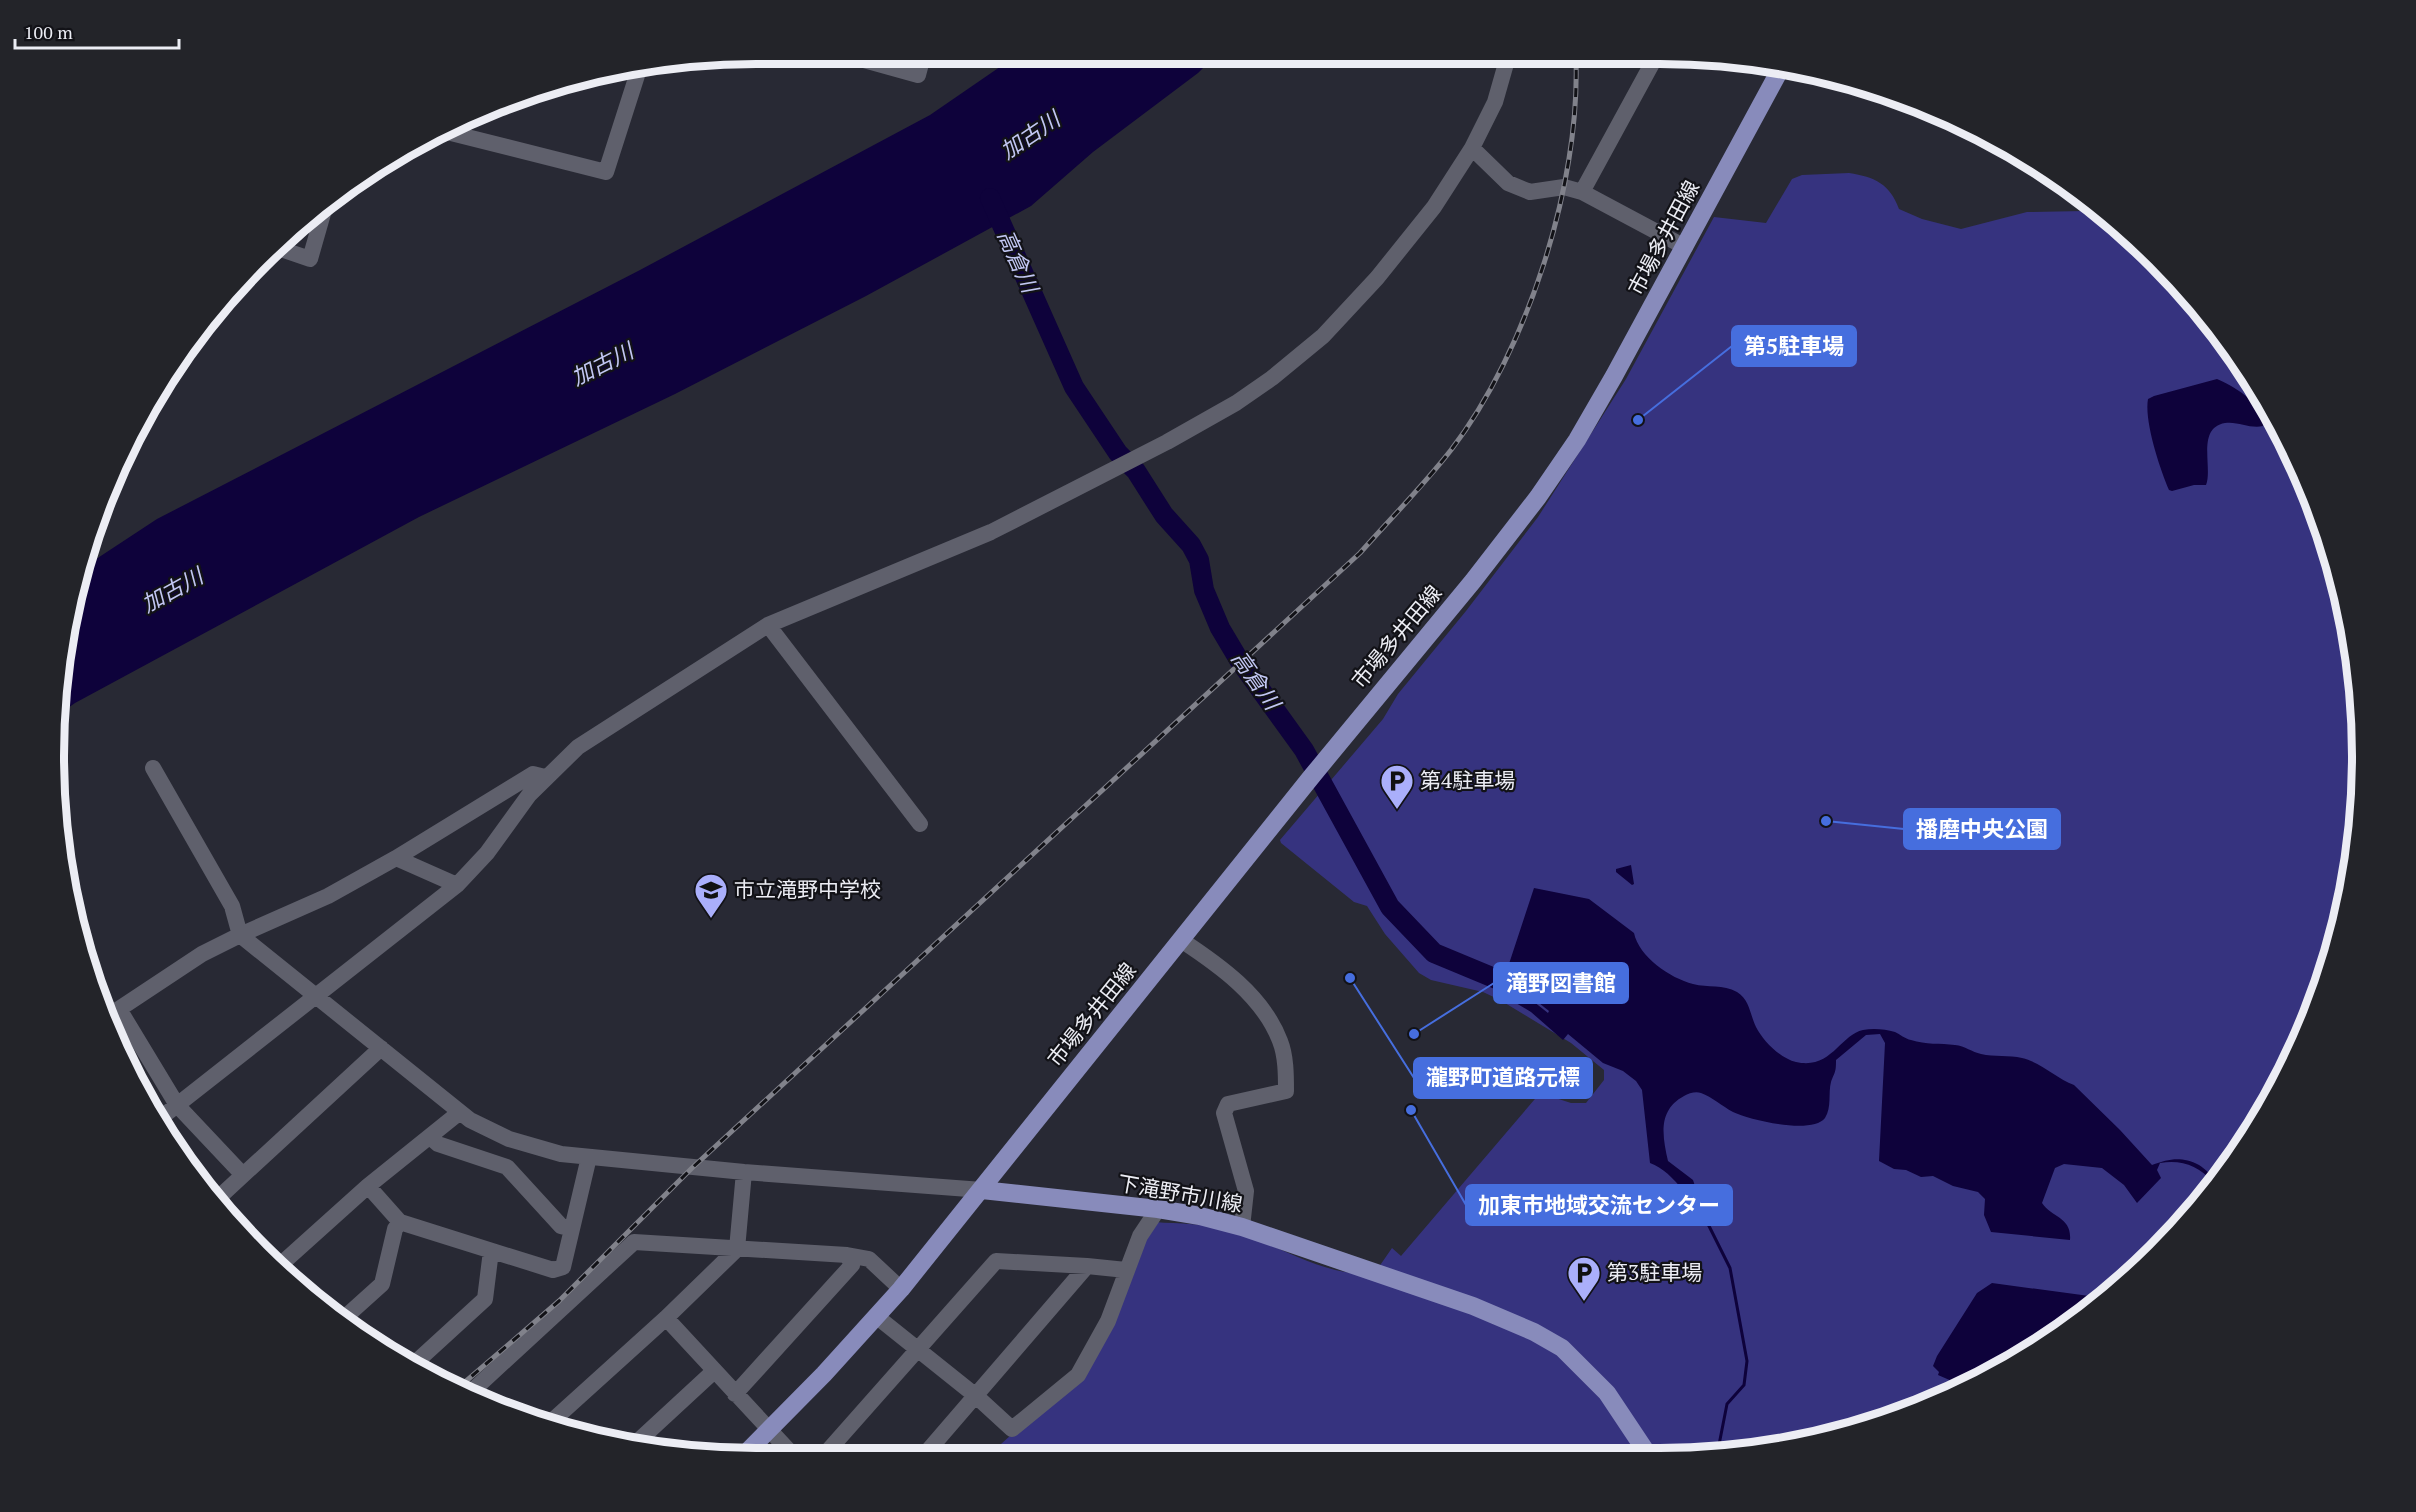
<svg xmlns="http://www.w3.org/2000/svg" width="2416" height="1512" viewBox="0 0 2416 1512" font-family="'PT Serif','Noto Sans JP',serif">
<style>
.green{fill:#36337f}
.water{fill:#0e023b}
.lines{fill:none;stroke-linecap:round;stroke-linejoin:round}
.stream{stroke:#0e023b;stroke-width:3}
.river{stroke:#0e023b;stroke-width:20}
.minor{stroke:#5f606c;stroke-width:16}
.major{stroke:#888bbb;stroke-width:18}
.rail-casing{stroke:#81828b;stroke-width:5}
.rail{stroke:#121217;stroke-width:3;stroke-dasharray:9;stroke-linecap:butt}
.labels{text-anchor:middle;stroke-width:4.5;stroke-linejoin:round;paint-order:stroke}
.street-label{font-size:21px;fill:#ecedf4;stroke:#121217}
.poi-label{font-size:21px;fill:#ecedf4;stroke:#121217;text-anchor:start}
.water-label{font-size:22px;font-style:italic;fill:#c2c7f3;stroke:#121217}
.rim{fill:none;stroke:#ecedf4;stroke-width:8}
.leader{fill:none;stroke:#466ede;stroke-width:2}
.callout-dot{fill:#466ede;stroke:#121217;stroke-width:2}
.callout{fill:#466ede;stroke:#466ede;stroke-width:2}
.callout-label{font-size:22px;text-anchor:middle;font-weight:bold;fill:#fff}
</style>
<rect width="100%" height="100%" fill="#282934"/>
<path class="green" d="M1849,173c26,4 41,11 50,36l23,10 39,10 66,-17 57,-1 14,-2 90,84 80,112 57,126 31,134 4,137 -22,136 -49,129 -72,117 -94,100 -112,80 -169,70 -136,22 -715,-3 87,-78 77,-153c24,2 51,1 74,8 51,14 90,46 145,44l18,-26 9,8 139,-163 31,10h15l18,-23v-10l-33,-27 -71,-43 -17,-8 -52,-12 -12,-7 -34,-39 -18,-28 -13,-4 -73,-59 -1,-3 103,-121 15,-25 68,-83 72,-94 88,-138 88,-162 52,6 26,-44 10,-4z"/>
<path class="water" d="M1010,60h201l-13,13 -105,79 -62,54 -165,90 -191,98 -256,123 -344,186 -17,12 9,-96 14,-50 76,-50 483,-249 290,-155z
M2217,379c15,6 51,27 46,47 -13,3 -25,-5 -38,-3 -29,5 -12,45 -19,62h-12l-22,6 -3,-1c-9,-21 -25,-69 -21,-91l6,-3z
M1631,865l3,19 -2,1 -16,-13v-3z
M1534,888l55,11 45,34c5,24 36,45 59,51 15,4 30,0 44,8 13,8 13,23 19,35 7,14 25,32 40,35 35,8 44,-27 67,-32 10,-2 22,-1 32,2 5,2 10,7 16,8 15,5 29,3 44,5 10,1 17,7 26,9 13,3 28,1 41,4 18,4 34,20 52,27l46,45 32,35c17,-6 29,-9 47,0 7,4 13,12 19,17l-87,93c3,-30 58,-73 81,-94 -13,-15 -31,-22 -52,-18l-3,7 4,8 -24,25 -13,-18 -22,-17 -38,-4 -9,4 -13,35c10,15 30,14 28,37l-79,-8 -7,-17 1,-16 -7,-7 -25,-6 -20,-10 -12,1 -15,-7 -12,-1 -15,-8 6,-118 -5,-9 -14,1 -30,25c0,13 -1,11 -5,22 -3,11 1,25 -6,36 -13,17 -75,2 -92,-6 -11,-6 -21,-15 -32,-19 -5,-2 -12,0 -17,3 -26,14 -22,39 -16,65l25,19 16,48c-15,-22 -34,-56 -59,-65l-8,-73 -6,-9 -13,-10 -20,-8 -35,-29 -5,6 -32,-28 -37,-22 5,-14 5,2 44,35 1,-2 -44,-35z
M1992,1283l112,15 -93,66 -50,21 -23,-10 1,-3 -6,-6 4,-10 40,-63z"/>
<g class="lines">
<path class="stream" d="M1707,1222l23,46 17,93 -3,24 -17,19 -10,51"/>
<path class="river" d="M990,198l84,189 44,66 18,18 28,44 27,30 8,15 5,30 16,38 19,32 65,90 86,157 44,46 65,27 41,10"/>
<path class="minor" d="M864,60l54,15 4,-15
M447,132l159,40 34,-106
M1472,148l36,35 22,9 34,-5 18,5 103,55
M1582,192l72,-132
M275,247l35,12 16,-56
M768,625l152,199
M153,768l79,138 8,29 230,185 39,19 52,15 183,18 238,18
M396,858l61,27
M1181,940c38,25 82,56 99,101 6,15 6,34 6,50l-58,13 -4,9 22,78 -4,36
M119,1009l58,96 66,70
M105,1016l14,-7 83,-55 38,-19 88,-39 68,-38 137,-84 12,3
M158,1120l299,-235 30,-32 42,-58 49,-48 190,-122 223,-93 176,-90 69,-39 36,-25 51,-42 54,-58 57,-71 38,-59 23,-46 12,-42
M430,1137l8,7 69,23 54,59 11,3
M368,1186l32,36 153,48 10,-3 26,-110
M215,1201l166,-153
M847,1255l22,4 32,30
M279,1266l89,-80 92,-74
M1087,1266l39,4
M876,1316l100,80 36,33 66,-54 30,-54 32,-85 18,-27
M666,1318l125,135
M342,1320l40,-36 13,-55 5,-7
M415,1363l70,-64 6,-48
M469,1394l165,-152 213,13 5,10 -117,129
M551,1422l115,-104 71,-69 7,-77
M635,1444l78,-72
M826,1453l170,-192 91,5 -161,187"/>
<path class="major" d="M982,1190l176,19 42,7 42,11 231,79 61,26 28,16 45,45 42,63
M747,1452l77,-78 77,-85 411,-513 161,-195 65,-84 39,-57 37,-64 167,-308"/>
<defs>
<path id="rail" d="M458,1388l101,-87 133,-133 668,-615c30,-34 63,-67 91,-103 76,-99 129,-265 125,-390"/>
</defs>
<use href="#rail" class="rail-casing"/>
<use href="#rail" class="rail"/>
</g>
<defs>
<symbol id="parking-pin" viewBox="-11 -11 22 30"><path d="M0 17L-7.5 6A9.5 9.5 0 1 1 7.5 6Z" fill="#aaaffb" stroke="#121217"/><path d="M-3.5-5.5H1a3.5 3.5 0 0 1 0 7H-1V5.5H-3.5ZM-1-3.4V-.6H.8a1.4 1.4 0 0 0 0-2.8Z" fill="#111"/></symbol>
<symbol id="school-pin" viewBox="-11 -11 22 30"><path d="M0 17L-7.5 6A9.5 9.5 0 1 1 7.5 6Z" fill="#aaaffb" stroke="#121217"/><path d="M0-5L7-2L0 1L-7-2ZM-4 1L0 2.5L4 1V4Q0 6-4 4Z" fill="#111"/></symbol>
</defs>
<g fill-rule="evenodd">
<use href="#parking-pin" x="1378" y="762" width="38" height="52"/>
<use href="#school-pin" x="692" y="871" width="38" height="52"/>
<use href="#parking-pin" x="1565" y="1254" width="38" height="52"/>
</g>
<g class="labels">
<g class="street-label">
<text transform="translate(1664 238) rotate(-62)" y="7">市場多井田線</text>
<text transform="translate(1397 637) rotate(-50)" y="7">市場多井田線</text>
<text transform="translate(1092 1015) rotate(-51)" y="7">市場多井田線</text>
<text transform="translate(1180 1194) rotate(10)" y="7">下滝野市川線</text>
</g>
<g class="poi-label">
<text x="1420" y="788">第4駐車場</text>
<text x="734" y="897">市立滝野中学校</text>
<text x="1607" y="1280">第3駐車場</text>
</g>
<g class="water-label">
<text transform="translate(1030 135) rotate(-34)" y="8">加古川</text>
<text transform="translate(1018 261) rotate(66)" y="8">高倉川</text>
<text transform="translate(602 364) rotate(-27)" y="8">加古川</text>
<text transform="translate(172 590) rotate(-29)" y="8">加古川</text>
<text transform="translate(1256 680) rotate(55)" y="8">高倉川</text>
</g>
</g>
<path d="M0 0H2416V1512H0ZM756 64H1660A692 692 0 0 1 2352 756V756A692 692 0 0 1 1660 1448H756A692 692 0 0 1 64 756V756A692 692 0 0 1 756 64Z" fill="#232429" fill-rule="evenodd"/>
<path class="rim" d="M756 64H1660A692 692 0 0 1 2352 756V756A692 692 0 0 1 1660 1448H756A692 692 0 0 1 64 756V756A692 692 0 0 1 756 64Z"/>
<path class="leader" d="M1638 420L1732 346M1826 821L1904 829M1414 1034L1494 983M1350 978L1414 1078M1411 1110L1466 1205"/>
<g class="callout-dot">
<circle cx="1638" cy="420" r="6"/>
<circle cx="1826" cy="821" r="6"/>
<circle cx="1414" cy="1034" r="6"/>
<circle cx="1350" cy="978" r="6"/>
<circle cx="1411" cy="1110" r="6"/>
</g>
<g class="callout">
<rect x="1732" y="326" width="124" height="40" rx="6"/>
<rect x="1904" y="809" width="156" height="40" rx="6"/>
<rect x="1494" y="963" width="134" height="40" rx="6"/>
<rect x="1414" y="1058" width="178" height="40" rx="6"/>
<rect x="1466" y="1185" width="266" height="40" rx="6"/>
</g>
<g class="callout-label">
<text x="1794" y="354">第5駐車場</text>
<text x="1982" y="837">播磨中央公園</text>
<text x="1561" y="991">滝野図書館</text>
<text x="1503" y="1085">瀧野町道路元標</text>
<text x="1599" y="1213">加東市地域交流センター</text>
</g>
<path d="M15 39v9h164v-9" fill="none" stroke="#ecedf4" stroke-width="3"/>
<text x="24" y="39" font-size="18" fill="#ecedf4" stroke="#121217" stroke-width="4.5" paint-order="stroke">100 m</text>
</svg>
